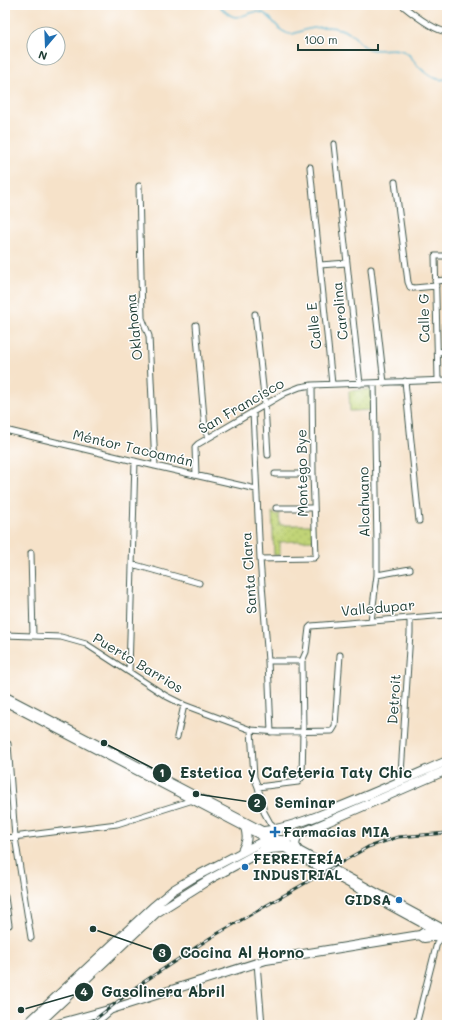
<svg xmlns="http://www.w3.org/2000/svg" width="452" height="1030" viewBox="0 0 452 1030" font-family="Mali,sans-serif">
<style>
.park{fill:url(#park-dots);stroke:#708856}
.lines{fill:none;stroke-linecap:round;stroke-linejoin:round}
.stream{stroke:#4bafcb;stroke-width:1.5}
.primary-tunnel{stroke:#cbc1ab;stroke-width:8;stroke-dasharray:8 4;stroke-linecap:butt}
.street-casing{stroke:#3f564a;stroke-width:7}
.secondary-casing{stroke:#3f564a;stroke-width:9}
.primary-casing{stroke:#3f564a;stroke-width:10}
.street{stroke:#fff;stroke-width:5}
.secondary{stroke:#fff;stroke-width:7}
.primary{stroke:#fff;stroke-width:8}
.rail-casing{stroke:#1f3d34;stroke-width:3}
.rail{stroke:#fff;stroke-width:1.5;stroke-dasharray:4.5;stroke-linecap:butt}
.poi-dot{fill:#1f6fb2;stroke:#fff;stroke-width:1.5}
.labels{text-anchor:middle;stroke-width:3;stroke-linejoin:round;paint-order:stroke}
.street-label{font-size:14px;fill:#1f3d34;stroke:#fff}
.poi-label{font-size:14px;font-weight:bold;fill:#1f3d34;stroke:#fff;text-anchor:start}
.leader{fill:none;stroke:#1f3d34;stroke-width:1.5}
.callout-dot{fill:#1f3d34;stroke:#fff;stroke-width:1.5}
.mark-label{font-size:12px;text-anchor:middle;font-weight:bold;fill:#fff}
.callout-label{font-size:15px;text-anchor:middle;font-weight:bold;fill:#1f3d34;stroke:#fff;stroke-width:3;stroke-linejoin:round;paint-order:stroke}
</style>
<defs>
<pattern id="park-dots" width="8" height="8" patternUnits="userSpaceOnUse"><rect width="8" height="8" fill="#c1d477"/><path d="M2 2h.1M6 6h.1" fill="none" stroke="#a5b768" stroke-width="1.8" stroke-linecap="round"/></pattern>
</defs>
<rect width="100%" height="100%" fill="#fff"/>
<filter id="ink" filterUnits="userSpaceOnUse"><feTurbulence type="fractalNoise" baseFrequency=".025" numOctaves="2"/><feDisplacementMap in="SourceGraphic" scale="8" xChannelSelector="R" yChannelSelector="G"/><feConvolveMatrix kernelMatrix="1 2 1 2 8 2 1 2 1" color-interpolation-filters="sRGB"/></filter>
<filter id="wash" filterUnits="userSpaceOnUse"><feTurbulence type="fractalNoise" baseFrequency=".012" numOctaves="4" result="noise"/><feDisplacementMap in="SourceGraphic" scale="16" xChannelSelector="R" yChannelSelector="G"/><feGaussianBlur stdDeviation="0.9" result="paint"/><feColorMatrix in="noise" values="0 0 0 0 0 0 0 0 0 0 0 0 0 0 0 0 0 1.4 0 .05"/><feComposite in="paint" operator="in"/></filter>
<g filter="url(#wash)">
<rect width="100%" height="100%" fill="#f6e2c9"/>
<path class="park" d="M371,389l2,21 -23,1 -1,-20z
M272,512l4,3 3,-2 1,12h33l1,15 -34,2v13h-6z"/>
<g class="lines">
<path class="stream" d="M219,5c20,25 26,2 44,8 11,5 15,21 29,21 4,-1 8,-2 12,-4 12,-3 24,-5 36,-1 3,1 8,3 11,5 6,4 11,13 18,15 11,3 27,-3 36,3 6,3 8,9 13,14 5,5 13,12 20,13 2,1 6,0 9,0"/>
</g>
</g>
<g filter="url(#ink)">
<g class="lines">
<path class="primary-tunnel" d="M275,840l87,-37
M219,870l31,-18
M160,904l48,-28"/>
<defs>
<path id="street" d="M402,5c11,9 31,25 45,27
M334,144l13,119
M310,167l22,217
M395,182l13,100 2,5 4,1 22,-2
M139,186l3,132 7,18 6,130
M320,265l27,-2 13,121
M371,269l13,114
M435,281l12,-1
M255,314l10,91 3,50
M196,325l9,104 3,9
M437,352l10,-1
M438,380l-3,-124h12
M405,381l14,140
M253,412l7,147 8,102 3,71
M5,430l150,36 101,23
M275,474h38
M196,475l-1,-28 3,-3 87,-51 15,-6 12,-2 135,-5
M276,508h38
M31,553l2,83
M260,559l54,-1 2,-2 -3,-82 -1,-89
M132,564l67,19
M377,575l33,-6
M371,621l6,-46v-30l-3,-162
M5,635l56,2 25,7 80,52 18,9 67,25 27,2 54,-1 3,-5 5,-71
M268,661h34
M129,672l6,-211
M251,730l3,47 4,10 6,25 6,11 7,6
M177,737l7,-32
M8,744l7,93 16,101
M400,781l1,-7 9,-141v-15
M258,787l40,-5 4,-5 1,-45 -1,-71 4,-9 3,-24 2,-2 136,-11
M5,838l112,-14 76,-24
M5,897l4,28
M257,963l5,62
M94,1025l18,-15
M416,1025l21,-82 6,-7"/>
<path id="secondary" d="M5,696l264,138
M5,702l266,139
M278,839l20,11 146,79v2
M280,846l156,85 -1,2"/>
<path id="primary" d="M297,835l-2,10 3,5
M274,843l5,-1 18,-7 150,-65
M242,851c5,-10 6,-13 3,-24
M262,851l9,-2 13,-1 -2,-3 -1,-5
M420,935l4,3 23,-3
M26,1025l128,-119 19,-16 18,-11 82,-43
M37,1025l119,-112 54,-34 52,-28c7,-6 7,-11 2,-20 25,-3 50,-13 73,-23 37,-15 73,-31 110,-47
M54,1025l58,-16 154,-49 154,-25 3,-2 24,-4"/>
</defs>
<use href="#street" class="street-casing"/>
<use href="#secondary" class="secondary-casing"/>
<use href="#primary" class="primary-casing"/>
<use href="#street" class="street"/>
<use href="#secondary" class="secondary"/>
<use href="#primary" class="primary"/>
<defs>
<path id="rail" d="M88,1025l48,-38 74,-49 158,-91 30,-10 49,-4"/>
</defs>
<use href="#rail" class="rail-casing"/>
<use href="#rail" class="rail"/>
</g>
</g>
<g class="poi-dot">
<path d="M273 826h4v4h4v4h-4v4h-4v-4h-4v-4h4z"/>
<circle cx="245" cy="867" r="4"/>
<circle cx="399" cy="900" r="4"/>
</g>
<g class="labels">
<g class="street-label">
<text transform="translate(340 311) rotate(-96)" y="5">Carolina</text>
<text transform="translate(424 318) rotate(-91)" y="5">Calle G</text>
<text transform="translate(314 326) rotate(-96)" y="5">Calle E</text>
<text transform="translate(134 327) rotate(-96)" y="5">Oklahoma</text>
<text transform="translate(241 406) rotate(-30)" y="5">San Francisco</text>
<text transform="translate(133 448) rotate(13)" y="5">Méntor Tacoamán</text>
<text transform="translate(302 473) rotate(-91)" y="5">Montego Bye</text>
<text transform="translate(364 502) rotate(-91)" y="5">Alcahuano</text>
<text transform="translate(249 573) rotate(-94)" y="5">Santa Clara</text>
<text transform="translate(378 608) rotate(-5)" y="5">Valledupar</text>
<text transform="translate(138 663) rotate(31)" y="5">Puerto Barrios</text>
<text transform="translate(394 699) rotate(-86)" y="5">Detroit</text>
</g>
<g class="poi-label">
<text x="283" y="837">Farmacias MIA</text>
<text x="253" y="864">FERRETERÍA<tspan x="253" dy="16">INDUSTRIAL</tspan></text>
<text x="391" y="905" text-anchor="end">GIDSA</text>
</g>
</g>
<path class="leader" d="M104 743L162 773M196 794L257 803M93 929L162 953M21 1010L84 992"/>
<g class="callout-dot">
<circle cx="104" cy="743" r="4"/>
<circle cx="196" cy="794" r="4"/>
<circle cx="93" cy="929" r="4"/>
<circle cx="21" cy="1010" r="4"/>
<circle cx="162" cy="773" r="10"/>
<circle cx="257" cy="803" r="10"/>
<circle cx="162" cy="953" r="10"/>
<circle cx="84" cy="992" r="10"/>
</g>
<g class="mark-label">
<text x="162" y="777">1</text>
<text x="257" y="807">2</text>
<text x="162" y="957">3</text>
<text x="84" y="996">4</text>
</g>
<g class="callout-label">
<text x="296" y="778">Estetica y Cafeteria Taty Chic</text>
<text x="305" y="808">Seminar</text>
<text x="242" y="958">Cocina Al Horno</text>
<text x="163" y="997">Gasolinera Abril</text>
</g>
<rect width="452" height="1030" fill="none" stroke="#fff" stroke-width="20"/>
<g transform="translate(46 46) rotate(199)"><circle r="19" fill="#ffffff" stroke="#a5b1ae"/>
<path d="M0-3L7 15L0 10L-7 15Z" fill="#1f6fb2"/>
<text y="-6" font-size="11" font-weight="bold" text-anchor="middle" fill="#1f3d34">N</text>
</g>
<path d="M298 44v6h80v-6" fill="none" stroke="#1f3d34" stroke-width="2"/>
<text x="304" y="44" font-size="12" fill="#1f3d34" stroke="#ffffff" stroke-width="3" paint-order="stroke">100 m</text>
</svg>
